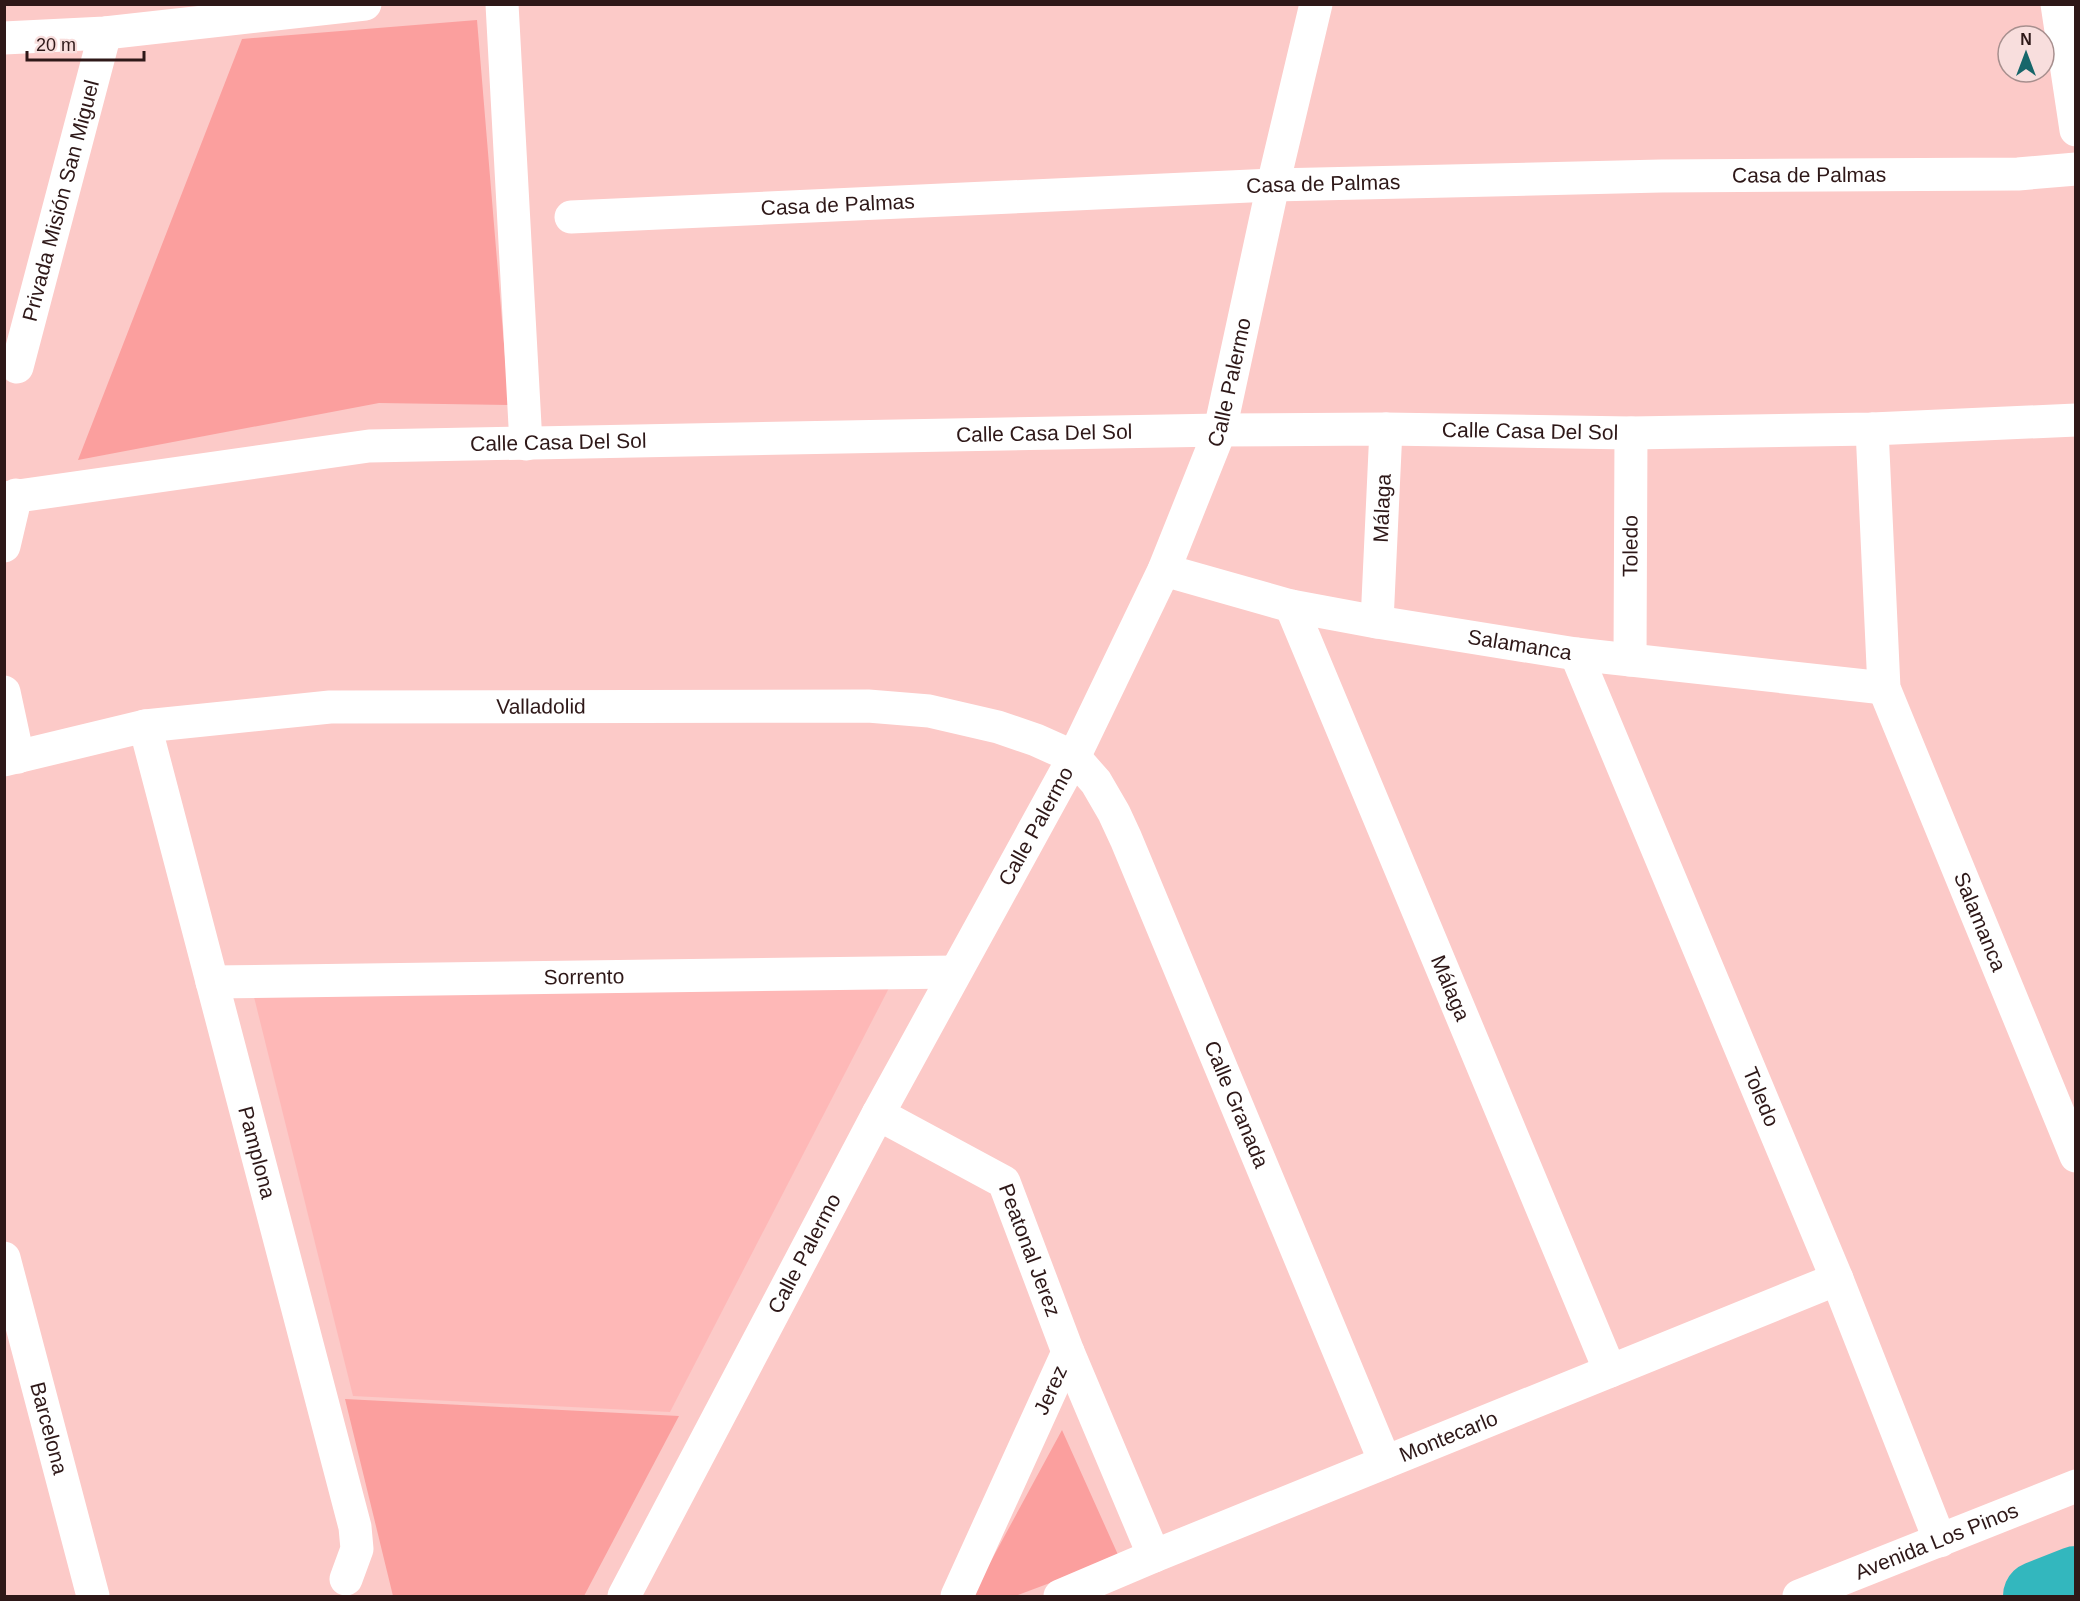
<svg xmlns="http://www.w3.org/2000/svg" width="2080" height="1601" viewBox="0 0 2080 1601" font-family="Arial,sans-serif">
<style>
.built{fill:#feb8b7}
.green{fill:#fb9f9e}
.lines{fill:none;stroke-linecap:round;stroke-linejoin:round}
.river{stroke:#33b7be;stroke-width:70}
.minor{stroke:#fff;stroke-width:33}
.labels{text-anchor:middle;stroke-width:4.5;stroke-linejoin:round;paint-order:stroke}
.street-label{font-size:21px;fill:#2e1818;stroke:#f8dedd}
</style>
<rect width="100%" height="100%" fill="#fccac8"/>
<path class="built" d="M889,988l-219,424 -317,-16 -100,-403z"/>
<path class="green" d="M477,20l32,385 -130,-2 -301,57 164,-421z
M345,1399l334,17 -95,180h-191z
M1062,1430l57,127 -104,39h-43z"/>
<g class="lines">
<path class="river" d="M2038,1596l38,-15"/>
<g class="minor">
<path d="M502,4l24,440"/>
<path d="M2057,4l19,126"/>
<path d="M4,38l101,-5 260,-29"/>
<path id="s1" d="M571,217l702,-32 388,-9 357,-2 58,-5"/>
<path id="s2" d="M17,367l88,-334"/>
<path id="s3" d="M1872,429l12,259 192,468"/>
<path id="s4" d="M4,498l365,-52 851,-16 166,-1 245,4 241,-4 204,-9"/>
<path d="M4,546l12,-51"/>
<path id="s5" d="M1164,570l127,36 86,16 199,32 308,34"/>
<path id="s6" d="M1291,606l319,765"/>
<path id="s7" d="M1377,622l9,-193"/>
<path id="s8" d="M1576,654l261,625 103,262"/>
<path id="s9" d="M1630,660l1,-227"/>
<path d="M4,692l14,65"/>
<path id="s10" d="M145,726l210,801 2,22 -11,30"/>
<path id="s11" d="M4,760l141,-34 185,-19 538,-1 61,5 69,16 38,13 38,17 22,25 18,31 12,26 259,623"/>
<path id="s12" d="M212,982l743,-10"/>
<path id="s13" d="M878,1114l126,68 64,170 86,204"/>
<path id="s14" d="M4,1258l89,338"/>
<path id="s15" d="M624,1596l254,-482 196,-357 90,-187 56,-140 53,-245 43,-181"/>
<path id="s16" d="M957,1596l111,-244"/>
<path id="s17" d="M1060,1596l94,-40 683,-277"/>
<path id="s18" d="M1799,1596l277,-110"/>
</g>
</g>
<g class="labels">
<g class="street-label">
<text dy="7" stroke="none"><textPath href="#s1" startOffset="1239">Casa de Palmas</textPath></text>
<text dy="7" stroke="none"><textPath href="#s1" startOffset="753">Casa de Palmas</textPath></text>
<text dy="7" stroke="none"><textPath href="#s2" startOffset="172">Privada Misión San Miguel</textPath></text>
<text dy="7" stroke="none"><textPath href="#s1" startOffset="267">Casa de Palmas</textPath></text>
<text dy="7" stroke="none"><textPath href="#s15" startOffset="1359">Calle Palermo</textPath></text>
<text dy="7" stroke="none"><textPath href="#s4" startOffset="1530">Calle Casa Del Sol</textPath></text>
<text dy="7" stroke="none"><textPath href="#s4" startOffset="1044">Calle Casa Del Sol</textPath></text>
<text dy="7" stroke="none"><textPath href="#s4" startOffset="558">Calle Casa Del Sol</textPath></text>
<text dy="7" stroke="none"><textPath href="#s7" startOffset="114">Málaga</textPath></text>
<text dy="7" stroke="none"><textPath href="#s9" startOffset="114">Toledo</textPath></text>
<text dy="7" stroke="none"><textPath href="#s5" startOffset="364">Salamanca</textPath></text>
<text dy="7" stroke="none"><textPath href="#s11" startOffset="542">Valladolid</textPath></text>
<text dy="7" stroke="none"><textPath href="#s15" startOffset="873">Calle Palermo</textPath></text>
<text dy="7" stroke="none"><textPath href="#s3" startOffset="512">Salamanca</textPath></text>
<text dy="7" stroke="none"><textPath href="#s12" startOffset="372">Sorrento</textPath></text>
<text dy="7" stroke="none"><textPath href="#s6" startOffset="414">Málaga</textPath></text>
<text dy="7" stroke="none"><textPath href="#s8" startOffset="480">Toledo</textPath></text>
<text dy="7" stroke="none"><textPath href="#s11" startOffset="1468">Calle Granada</textPath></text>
<text dy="7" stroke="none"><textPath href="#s10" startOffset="441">Pamplona</textPath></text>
<text dy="7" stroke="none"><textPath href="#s13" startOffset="216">Peatonal Jerez</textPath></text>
<text dy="7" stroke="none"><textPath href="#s15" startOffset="387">Calle Palermo</textPath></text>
<text dy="7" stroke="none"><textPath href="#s16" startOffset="226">Jerez</textPath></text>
<text dy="7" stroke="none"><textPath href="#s14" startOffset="176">Barcelona</textPath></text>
<text dy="7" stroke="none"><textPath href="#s17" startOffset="420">Montecarlo</textPath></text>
<text dy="7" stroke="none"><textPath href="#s18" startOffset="148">Avenida Los Pinos</textPath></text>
</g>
</g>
<rect width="2080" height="1601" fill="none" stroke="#2e1818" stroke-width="12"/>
<g transform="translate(2026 54)"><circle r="28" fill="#f8dedd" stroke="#a78f8e" stroke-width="1.5"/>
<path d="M0-4.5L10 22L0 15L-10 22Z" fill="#17666a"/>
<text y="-9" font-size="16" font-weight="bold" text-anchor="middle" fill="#2e1818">N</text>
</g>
<path d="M27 51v9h117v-9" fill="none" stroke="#2e1818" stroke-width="3"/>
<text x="36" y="51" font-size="18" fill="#2e1818" stroke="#f8dedd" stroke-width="4.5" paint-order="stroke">20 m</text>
</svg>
